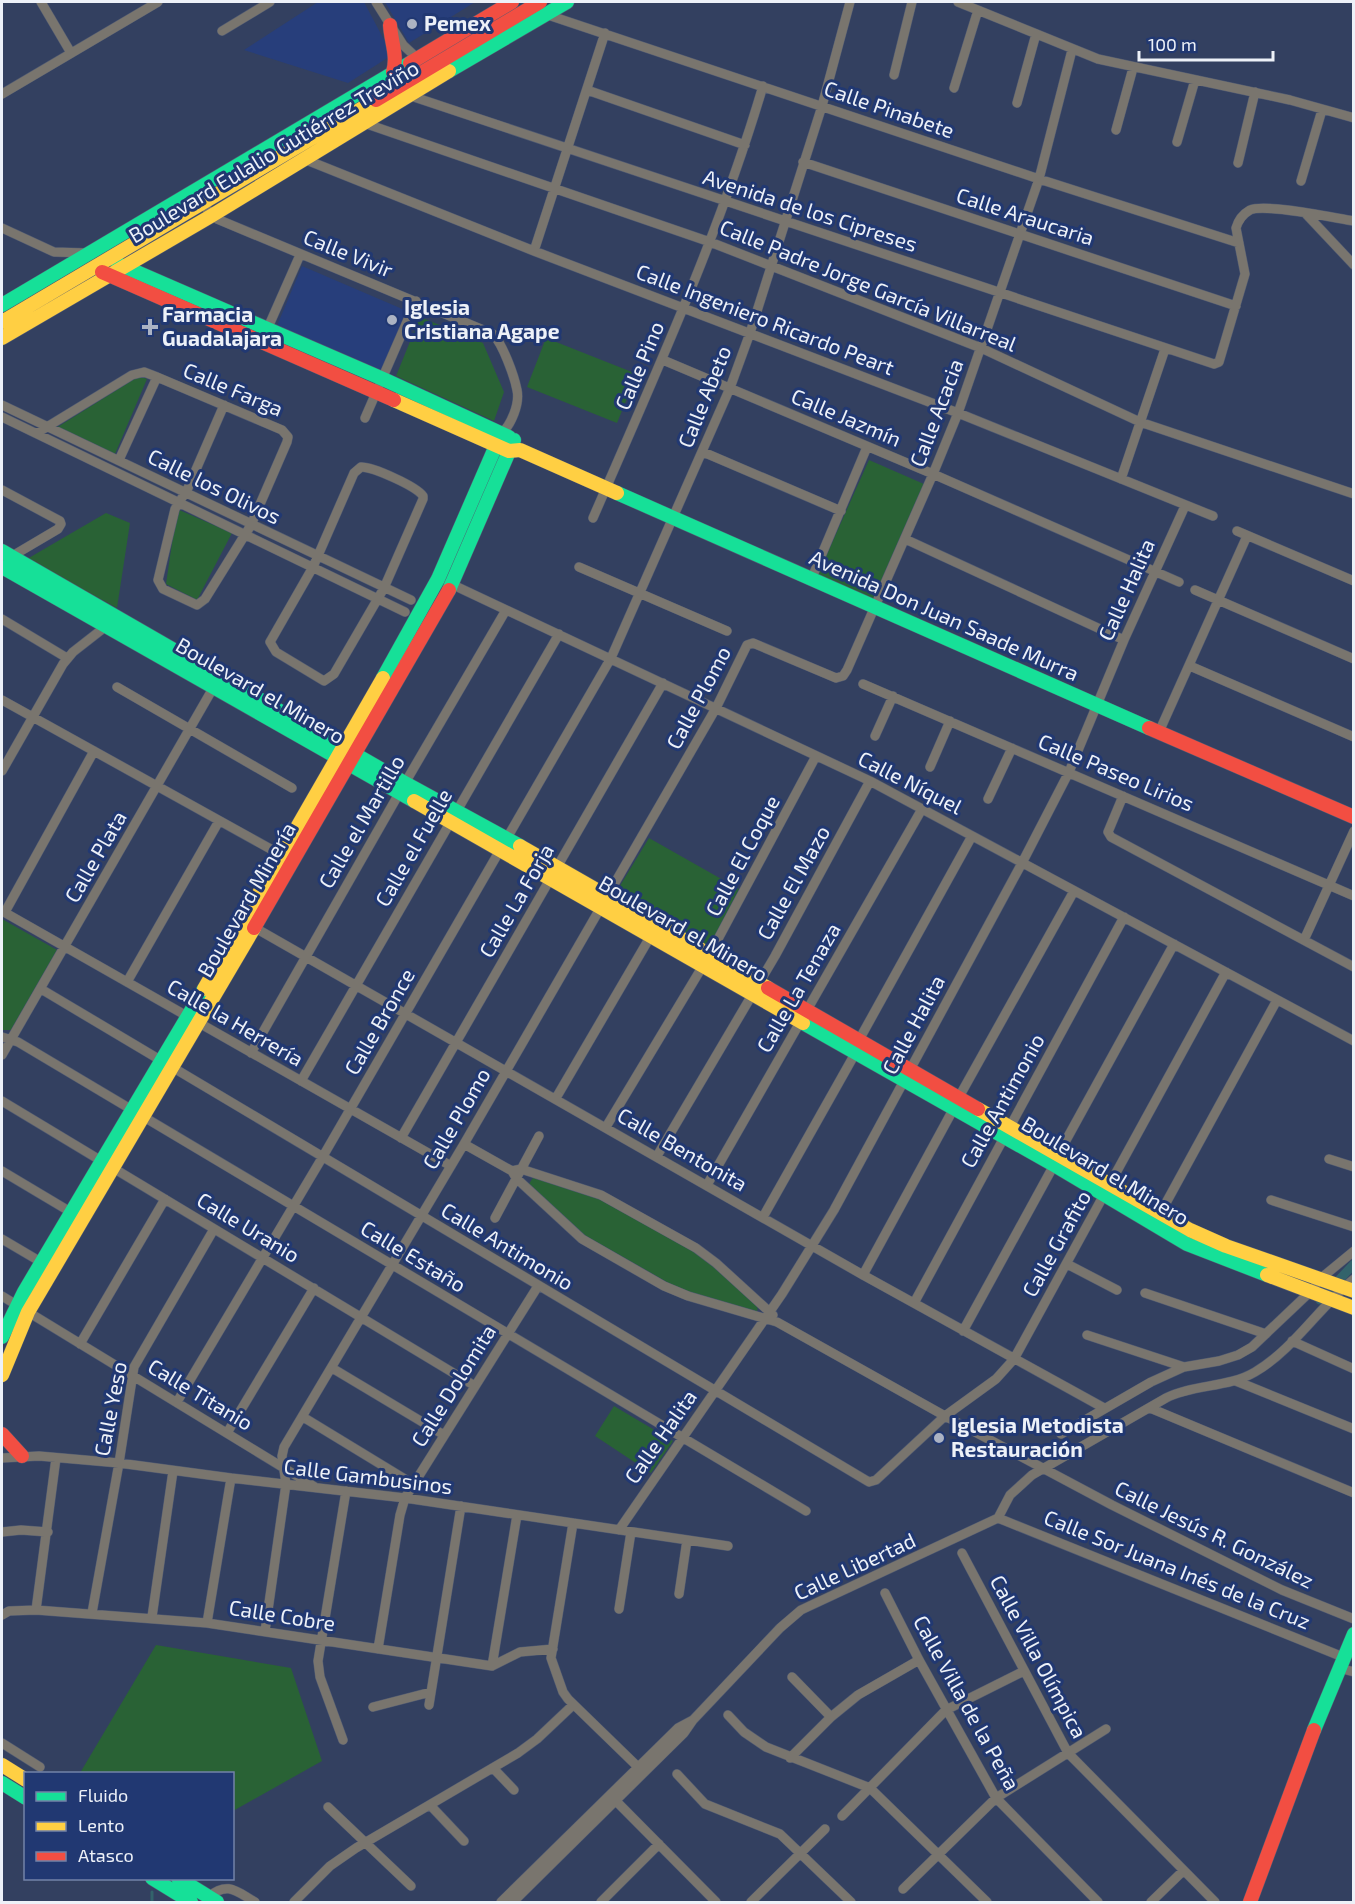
<svg xmlns="http://www.w3.org/2000/svg" width="1355" height="1904" viewBox="0 0 1355 1904" font-family="'Exo 2',sans-serif">
<style>
.built{fill:#273e7b}
.green{fill:#296235}
.lines{fill:none;stroke-linecap:round;stroke-linejoin:round}
.stream{stroke:#33636b;stroke-width:3}
.canal{stroke:#33636b;stroke-width:9}
.street-casing{stroke:#505a72;stroke-width:10}
.fast-casing{stroke:#505a72;stroke-width:15}
.slow-casing{stroke:#505a72;stroke-width:15}
.jam-casing{stroke:#505a72;stroke-width:15}
.street{stroke:#79756e;stroke-width:9}
.fast{stroke:#16e098;stroke-width:14}
.slow{stroke:#ffcf43;stroke-width:14}
.jam{stroke:#f24e42;stroke-width:14}
.poi-dot{fill:#acb3c3;stroke:#213872;stroke-width:2}
.labels{text-anchor:middle;stroke-width:6;stroke-linejoin:round;paint-order:stroke}
.poi-label{font-size:21px;font-weight:bold;fill:#edf1f8;stroke:#213872;text-anchor:start}
.street-label{font-size:21px;fill:#edf1f8;stroke:#213872}
</style>
<rect width="100%" height="100%" fill="#334060"/>
<path class="built" d="M318,2h46l28,53 -44,28 -104,-33z
M385,2h90l-66,41z
M302,266l105,45 -27,62 -104,-45z"/>
<path class="green" d="M420,317l63,26 21,49 -10,29 -98,-45z
M546,338l91,36 -20,49 -90,-36z
M139,376l8,3 -32,75 -59,-26z
M869,460l55,24 -51,116 -55,-26z
M177,509l55,24 -35,67 -31,-16z
M106,513l24,10 -13,85 -90,-49z
M649,838l90,51 -30,58 -94,-53z
M2,919l55,31 -46,80h-9z
M534,1176l58,18 113,62 53,47 -1,10 -78,-24 -100,-57 -50,-48z
M614,1406l59,35 -22,32 -56,-37z
M156,1645l135,23 31,93 -89,50 -1,-37 -152,-1z"/>
<g class="lines">
<path class="stream" d="M152,1892v10"/>
<path class="canal" d="M1320,1300l34,-36"/>
<defs>
<path id="street" d="M41,2l30,51
M376,2l27,43 14,13
M958,2l140,57 192,41 64,18
M545,14l494,165 200,64
M222,31l48,-29
M894,75l18,-73
M954,88l24,-78
M587,90l158,55
M2,94l156,-92
M408,95l806,269 5,-2 26,-88 -9,-46c2,-7 7,-14 14,-18 15,-7 84,8 104,11
M1017,103l19,-69
M364,123l346,119 271,106 159,74 214,72
M1116,130l17,-62
M1177,142l18,-62
M304,159l230,92 424,162 255,103
M803,162l433,144
M1238,163l17,-71
M1301,181l21,-71
M202,204l15,15 276,115c10,11 21,41 24,56 3,14 -6,35 -16,44
M1306,214l48,51
M2,228l52,24 33,1
M534,251l71,-218
M266,332l34,-77
M663,360l270,114 246,108
M2,405l409,195
M2,417l403,195
M365,418l51,-117
M37,433l95,-58 12,-3 13,5 125,53 6,7 -1,5 -36,83 -46,74 -8,6 -34,-16 -5,-9 17,-71 13,-21 36,-83
M703,452l138,59
M119,460l38,-83
M361,467c12,0 55,19 62,29v3l-39,89 -50,86 -10,7 -48,-29 -6,-10 43,-75 41,-94z
M1121,479l44,-130
M2,490l58,31 1,3 -3,5 -56,33
M593,518c62,-143 126,-283 170,-432
M1237,531l117,50
M905,539l219,101
M579,567l148,64
M811,580l56,-133
M449,583l421,198 484,260
M1195,590l159,69
M2,619l65,39
M1190,666l164,71
M863,684l491,212
M117,687l175,101
M2,700l283,157
M1159,732l88,-196
M875,736l18,-40
M930,767l20,-46
M2,771l61,-107 10,-12 32,-25
M1123,796l-15,36 3,5 243,130
M988,799l24,-51
M2,911l449,255
M5,912l89,-161
M250,925l613,350 241,133
M1304,940l50,-109
M127,982l92,-161
M41,989l828,493 7,-2 69,-64 51,-37 18,-20 212,-387
M2,1037l16,5 788,469
M859,1040l113,-204
M251,1053l154,-270 101,-173
M2,1055l214,-372
M301,1081l258,-447
M959,1097l115,-206
M556,1098l97,-166
M2,1101l473,285
M606,1127l104,-173 106,-198
M401,1138l262,-455
M464,1144l48,27 4,7 66,61 82,47 24,10 89,26 168,94 167,89 170,85 72,29
M1059,1153l115,-209
M657,1156l118,-200 95,-175
M1329,1159l25,8
M2,1171l72,43
M512,1171l9,-2 80,26 95,53 20,15 57,52
M707,1185l215,-376
M1271,1200l83,27
M1161,1212l116,-212
M763,1217l93,-165
M495,1218l44,-82
M2,1239l44,26
M1067,1264l50,26
M863,1275l91,-167
M1145,1293l121,41
M2,1296l313,191
M914,1303l210,-386
M963,1331l91,-166
M1087,1335l97,32
M1292,1341l62,28
M80,1344l85,-145
M332,1368l112,67
M1236,1381l118,48
M177,1402l145,-244 289,-500 119,-270 20,-55 72,-227 28,-104
M1150,1408l204,85
M303,1417l110,67
M227,1433l87,-145
M1061,1434l90,-52 33,-15 35,-6 19,-6 14,-8 59,-56 9,-12 34,-28
M2,1458l37,-2 80,7 112,15 174,20 323,48
M998,1518l12,-23 22,-20 134,-77c28,-14 62,-10 89,-26 39,-23 64,-65 99,-93
M998,1518l345,139
M573,1523l-22,135 12,34 5,7 70,68
M619,1530l163,-236 52,-84 188,-347 47,-91 55,-132 61,-134
M2,1532l19,-2 27,2
M962,1553l106,200 147,149
M885,1593l34,67 77,138 102,104
M679,1594l8,-54
M619,1609l12,-77
M36,1610l20,-152
M92,1613l27,-150 15,-96 80,-138
M2,1615l7,-4 27,-1 171,13 285,43 28,-14 33,-3
M152,1617l21,-146
M207,1623l24,-145
M265,1631l21,-147 -4,-28 2,-9 180,-303 252,-436 31,-63 6,-2 83,35 7,-2 4,-6 86,-196 25,-61 81,-234 33,-129
M378,1649l22,-134 5,-17 133,-212
M492,1666l25,-151
M1339,1668l15,4
M792,1677l39,40
M429,1705l32,-199
M373,1707l58,-15
M728,1715l16,17 22,15 104,41 117,114
M343,1740l-23,-63 -2,-16 28,-170
M2,1743l38,24
M790,1758l41,-41 27,-22 61,-35
M493,1768l21,22
M677,1774l28,30 75,30 71,68
M614,1799l102,103
M430,1805l34,36
M328,1807l83,79
M842,1816l104,-106 78,-39
M903,1889l93,-91 110,-69
M208,1897c20,-16 28,-6 47,5
M294,1902l36,-36 26,-18 162,-95 19,-14 36,-34
M501,1902l177,-174 15,-8
M513,1902l171,-169 9,-13 87,-92 21,-18 197,-92
M601,1902l58,-58
M751,1902l74,-73
M1151,1902l32,-31"/>
<path id="fast" d="M449,71l118,-69
M118,264l265,115 126,58
M2,305l408,-242
M617,493l532,235
M2,551l403,232 115,63
M2,567l412,234
M449,590l65,-150
M383,678l55,-99 63,-145
M803,1023l251,142 133,79 80,31
M2,1337l22,-45 180,-303
M1314,1730l40,-96
M2,1783l24,15
M152,1878l39,24
M178,1878l39,24"/>
<path id="slow" d="M2,322l374,-222
M2,338l209,-122 238,-145
M394,400l115,51 11,-1 97,43
M414,801l389,222
M520,846l248,142
M204,989l179,-311
M978,1109l212,121 36,16 128,45
M1267,1275l87,33
M2,1375l26,-63 226,-384
M2,1765l24,15"/>
<path id="jam" d="M390,25c1,17 8,31 3,47
M410,63l102,-61
M376,100l164,-98
M102,272l292,128
M1149,728l205,89
M254,928l195,-338
M768,988l210,121
M2,1434l20,22
M1250,1902l64,-172"/>
</defs>
<use href="#street" class="street-casing"/>
<use href="#fast" class="fast-casing"/>
<use href="#slow" class="slow-casing"/>
<use href="#jam" class="jam-casing"/>
<use href="#street" class="street"/>
<use href="#fast" class="fast"/>
<use href="#slow" class="slow"/>
<use href="#jam" class="jam"/>
</g>
<g class="poi-dot">
<circle cx="412" cy="24" r="6"/>
<circle cx="392" cy="320" r="6"/>
<path d="M147 318h6v6h6v6h-6v6h-6v-6h-6v-6h6z"/>
<circle cx="939" cy="1438" r="6"/>
</g>
<g class="labels">
<g class="poi-label">
<text x="424" y="31">Pemex</text>
<text x="404" y="315">Iglesia<tspan x="404" dy="24">Cristiana Agape</tspan></text>
<text x="162" y="322">Farmacia<tspan x="162" dy="24">Guadalajara</tspan></text>
<text x="951" y="1433">Iglesia Metodista<tspan x="951" dy="24">Restauración</tspan></text>
</g>
<g class="street-label">
<text transform="translate(889 110) rotate(19)" y="7">Calle Pinabete</text>
<text transform="translate(274 152) rotate(-31)" y="7">Boulevard Eulalio Gutiérrez Treviño</text>
<text transform="translate(810 211) rotate(18)" y="7">Avenida de los Cipreses</text>
<text transform="translate(1025 217) rotate(18)" y="7">Calle Araucaria</text>
<text transform="translate(348 254) rotate(22)" y="7">Calle Vivir</text>
<text transform="translate(868 286) rotate(22)" y="7">Calle Padre Jorge García Villarreal</text>
<text transform="translate(765 320) rotate(21)" y="7">Calle Ingeniero Ricardo Peart</text>
<text transform="translate(640 366) rotate(-67)" y="7">Calle Pino</text>
<text transform="translate(233 390) rotate(23)" y="7">Calle Farga</text>
<text transform="translate(705 397) rotate(-68)" y="7">Calle Abeto</text>
<text transform="translate(937 413) rotate(-69)" y="7">Calle Acacia</text>
<text transform="translate(846 418) rotate(23)" y="7">Calle Jazmín</text>
<text transform="translate(214 487) rotate(26)" y="7">Calle los Olivos</text>
<text transform="translate(1127 590) rotate(-66)" y="7">Calle Halita</text>
<text transform="translate(944 616) rotate(24)" y="7">Avenida Don Juan Saade Murra</text>
<text transform="translate(260 691) rotate(30)" y="7">Boulevard el Minero</text>
<text transform="translate(699 698) rotate(-62)" y="7">Calle Plomo</text>
<text transform="translate(1116 773) rotate(23)" y="7">Calle Paseo Lirios</text>
<text transform="translate(910 783) rotate(27)" y="7">Calle Níquel</text>
<text transform="translate(362 822) rotate(-60)" y="7">Calle el Martillo</text>
<text transform="translate(414 848) rotate(-60)" y="7">Calle el Fuelle</text>
<text transform="translate(743 856) rotate(-62)" y="7">Calle El Coque</text>
<text transform="translate(96 857) rotate(-60)" y="7">Calle Plata</text>
<text transform="translate(794 883) rotate(-61)" y="7">Calle El Mazo</text>
<text transform="translate(247 900) rotate(-60)" y="7">Boulevard Minería</text>
<text transform="translate(517 901) rotate(-60)" y="7">Calle La Forja</text>
<text transform="translate(683 929) rotate(30)" y="7">Boulevard el Minero</text>
<text transform="translate(799 988) rotate(-60)" y="7">Calle La Tenaza</text>
<text transform="translate(380 1022) rotate(-60)" y="7">Calle Bronce</text>
<text transform="translate(235 1023) rotate(30)" y="7">Calle la Herrería</text>
<text transform="translate(914 1025) rotate(-62)" y="7">Calle Halita</text>
<text transform="translate(1003 1101) rotate(-61)" y="7">Calle Antimonio</text>
<text transform="translate(457 1119) rotate(-60)" y="7">Calle Plomo</text>
<text transform="translate(682 1150) rotate(30)" y="7">Calle Bentonita</text>
<text transform="translate(1105 1171) rotate(31)" y="7">Boulevard el Minero</text>
<text transform="translate(248 1228) rotate(31)" y="7">Calle Uranio</text>
<text transform="translate(1057 1244) rotate(-61)" y="7">Calle Grafito</text>
<text transform="translate(507 1247) rotate(31)" y="7">Calle Antimonio</text>
<text transform="translate(413 1257) rotate(31)" y="7">Calle Estaño</text>
<text transform="translate(454 1386) rotate(-58)" y="7">Calle Dolomita</text>
<text transform="translate(200 1395) rotate(31)" y="7">Calle Titanio</text>
<text transform="translate(111 1409) rotate(-79)" y="7">Calle Yeso</text>
<text transform="translate(661 1437) rotate(-55)" y="7">Calle Halita</text>
<text transform="translate(368 1477) rotate(7)" y="7">Calle Gambusinos</text>
<text transform="translate(1214 1535) rotate(26)" y="7">Calle Jesús R. González</text>
<text transform="translate(855 1567) rotate(-25)" y="7">Calle Libertad</text>
<text transform="translate(1177 1570) rotate(22)" y="7">Calle Sor Juana Inés de la Cruz</text>
<text transform="translate(282 1616) rotate(9)" y="7">Calle Cobre</text>
<text transform="translate(1038 1657) rotate(62)" y="7">Calle Villa Olímpica</text>
<text transform="translate(966 1703) rotate(61)" y="7">Calle Villa de la Peña</text>
</g>
</g>
<rect width="1355" height="1904" fill="none" stroke="#edf1f8" stroke-width="6"/>
<rect x="24" y="1772" width="210" height="108" fill="#213872" stroke="#7382a8" stroke-width="1.5"/>
<rect x="36" y="1792" width="30" height="9" fill="#16e098" stroke="#7382a8" stroke-width="1.5"/>
<text x="78" y="1802" font-size="18" fill="#edf1f8">Fluido</text>
<rect x="36" y="1822" width="30" height="9" fill="#ffcf43" stroke="#7382a8" stroke-width="1.5"/>
<text x="78" y="1832" font-size="18" fill="#edf1f8">Lento</text>
<rect x="36" y="1852" width="30" height="9" fill="#f24e42" stroke="#7382a8" stroke-width="1.5"/>
<text x="78" y="1862" font-size="18" fill="#edf1f8">Atasco</text>
<path d="M1139 51v9h134v-9" fill="none" stroke="#edf1f8" stroke-width="3"/>
<text x="1148" y="51" font-size="18" fill="#edf1f8" stroke="#213872" stroke-width="4.5" paint-order="stroke">100 m</text>
</svg>
